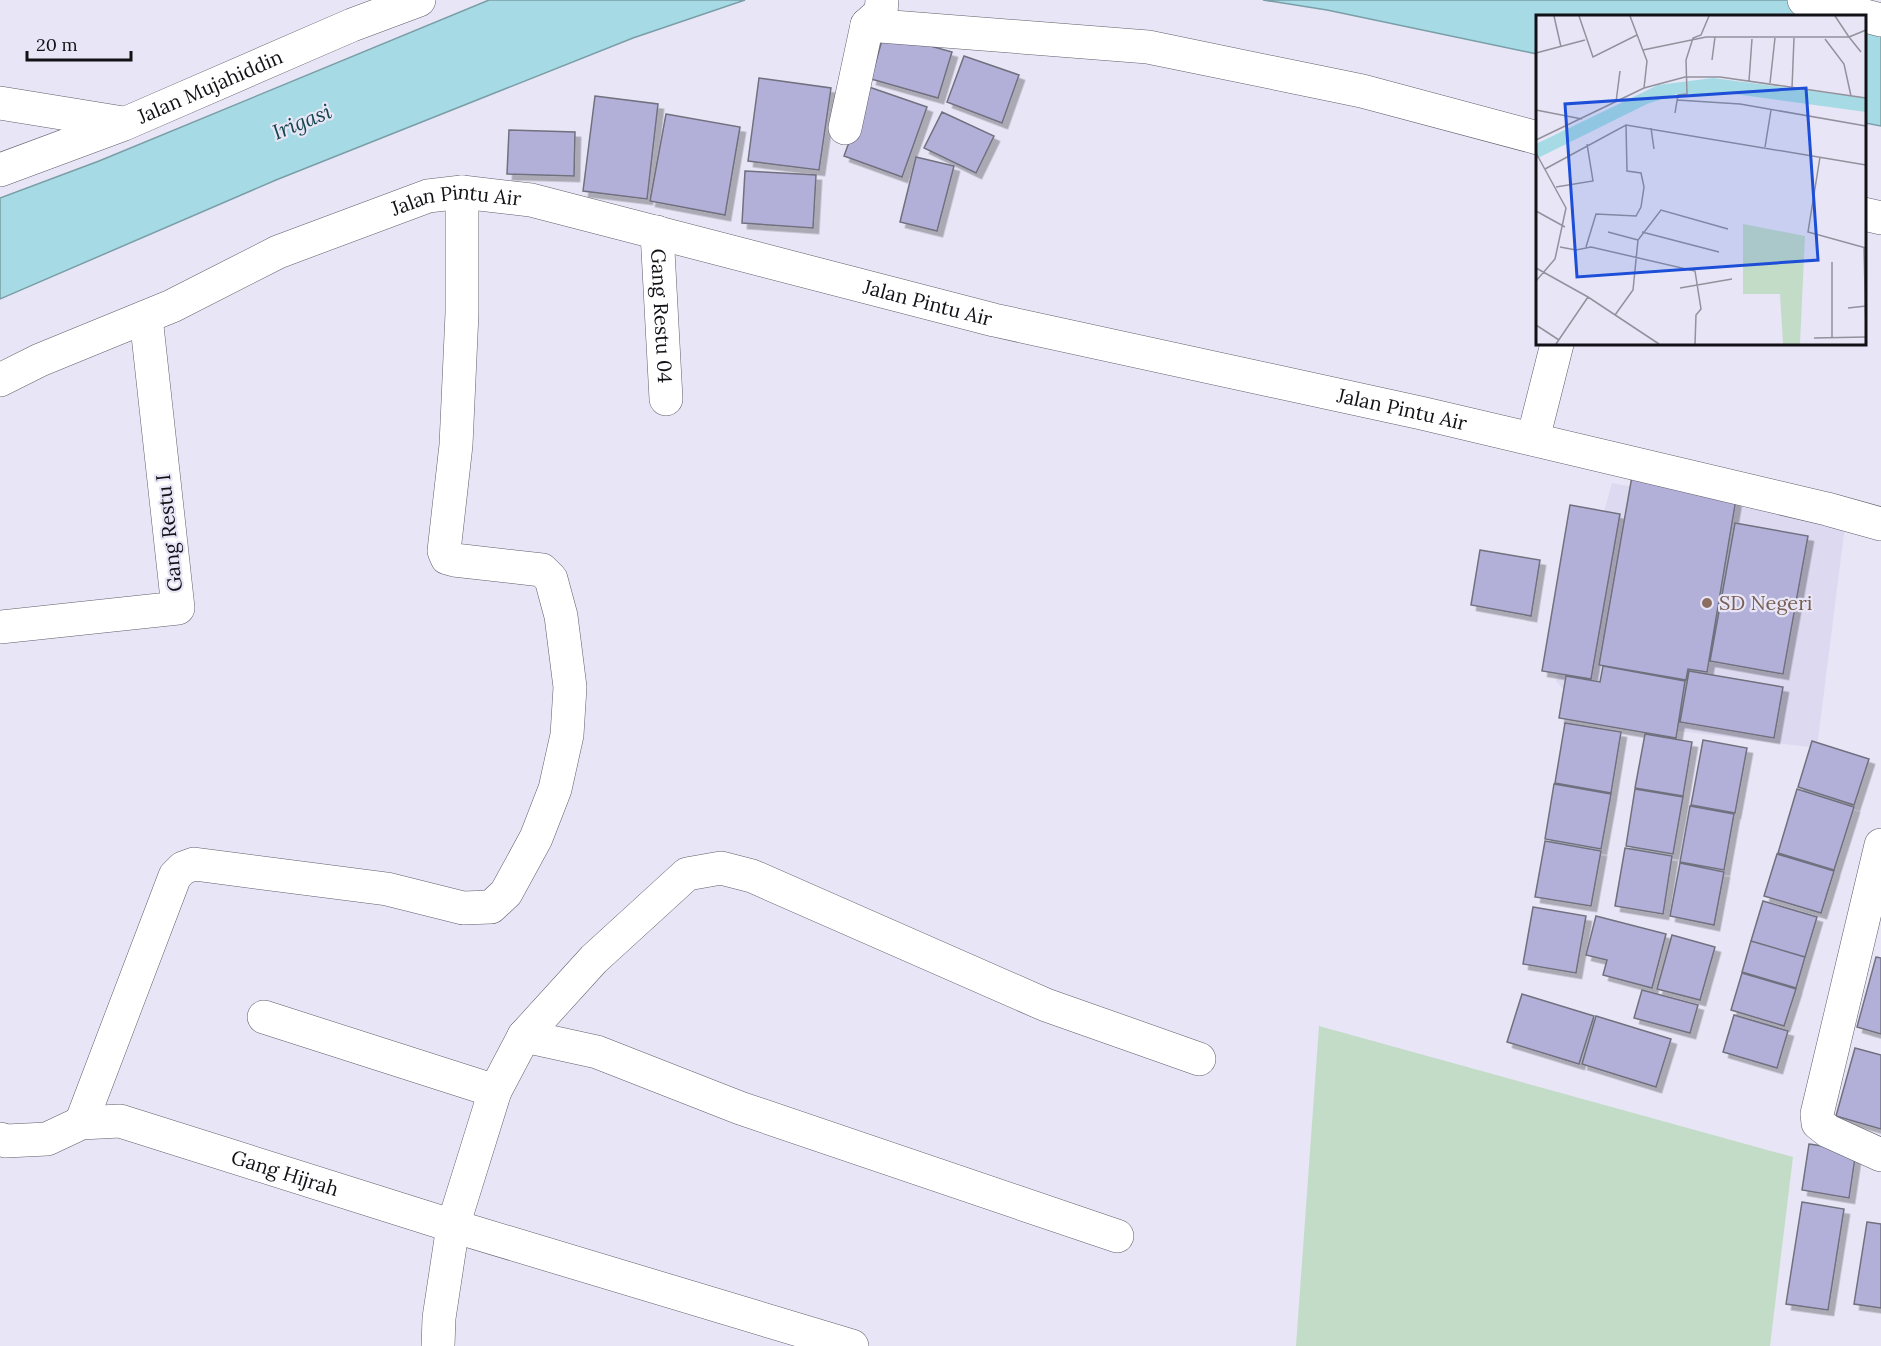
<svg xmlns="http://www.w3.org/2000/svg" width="1881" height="1346" viewBox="0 0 1881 1346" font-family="Lora,serif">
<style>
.built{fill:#ddd9f0}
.green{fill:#c3dcc7}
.water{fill:#a6dbe5;stroke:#7a9ea7;stroke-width:1.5}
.building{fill:#b2b0d8;stroke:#70707e;stroke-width:1.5;filter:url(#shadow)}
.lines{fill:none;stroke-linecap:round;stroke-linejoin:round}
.minor-casing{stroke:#605d6b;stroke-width:34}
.minor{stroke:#fff;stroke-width:33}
.education-dot{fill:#8d6e63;stroke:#e8e6f6;stroke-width:2}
.labels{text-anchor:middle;stroke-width:4.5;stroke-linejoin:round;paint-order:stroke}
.street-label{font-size:20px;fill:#121116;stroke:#e8e6f6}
.education-label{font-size:20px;fill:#785e54;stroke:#e8e6f6;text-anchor:start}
.water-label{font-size:21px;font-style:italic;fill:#15454c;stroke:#e8e6f6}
.inset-road{fill:none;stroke:#92919c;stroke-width:1.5}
.view{fill:#1d4ed8;fill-opacity:0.15;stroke:#1d4ed8;stroke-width:3}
.inset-edge{fill:none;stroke:#121116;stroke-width:3}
</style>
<defs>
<filter id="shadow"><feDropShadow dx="5.5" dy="5.5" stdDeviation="0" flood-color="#0004"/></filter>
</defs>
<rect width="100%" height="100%" fill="#e8e6f6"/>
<path class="built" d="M1612,483l233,43 -28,222 -227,-28 -34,-39z"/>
<path class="green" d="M1319,1026l474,131 -23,189h-474z"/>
<path class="water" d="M489,0h256l-112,38 -357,142 -276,119v-101l99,-37z
M1263,0h539l79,17v109l-16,-3 -1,-107h-326l-1,38 -210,-44z"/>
<path class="building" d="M884,33l68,19 -14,46 -67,-19z
M964,56l55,19 -17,48 -55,-21z
M759,78l72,10 -12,82 -71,-9z
M869,87l58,20 -25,70 -58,-21z
M595,96l63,8 -11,95 -64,-8z
M942,112l52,24 -18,37 -52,-25z
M666,114l74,13 -15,88 -75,-14z
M509,130l66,2 -1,44 -67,-2z
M916,157l38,9 -17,65 -37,-9z
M745,171l71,4 -3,53 -71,-5z
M1632,476l105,17 -30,179 -19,-3 -2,11 -87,-15z
M1570,505l50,9 -29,165 -49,-8z
M1735,523l73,13 -25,138 -73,-13z
M1480,550l60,10 -9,56 -60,-11z
M1603,666l82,15 -9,57 -117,-20 7,-42 34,6z
M1689,671l94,16 -9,51 -94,-16z
M1565,723l56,9 -10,61 -56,-10z
M1645,734l47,8 -9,54 -48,-8z
M1703,740l44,8 -12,65 -44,-8z
M1812,741l57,18 -15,46 -56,-18z
M1554,784l57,10 -10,55 -56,-10z
M1635,789l48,8 -10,57 -47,-8z
M1797,789l57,18 -20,63 -56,-17z
M1690,806l44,8 -10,56 -44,-8z
M1545,841l56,10 -10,55 -56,-9z
M1625,848l47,8 -9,58 -48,-8z
M1777,854l57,17 -13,42 -57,-17z
M1680,863l44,9 -10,53 -44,-9z
M1763,901l54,16 -12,40 -54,-16z
M1533,907l53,9 -10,57 -53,-9z
M1596,916l70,18 -14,54 -49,-13 4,-15 -21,-5z
M1672,935l43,12 -15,53 -43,-11z
M1751,941l54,16 -9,31 -54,-16z
M1876,957l5,1v76l-24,-7z
M1742,973l54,16 -12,37 -53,-16z
M1642,990l56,15 -8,28 -56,-15z
M1522,994l72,22 -15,48 -72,-22z
M1734,1015l54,16 -11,37 -54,-16z
M1596,1016l75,23 -15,48 -74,-23z
M1855,1048l26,7v74l-45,-13z
M1809,1144l47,7 -7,47 -47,-8z
M1802,1202l42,7 -16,101 -42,-6z
M1867,1222l14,2v84l-27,-4z"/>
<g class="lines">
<defs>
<g id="minor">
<path d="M1804,0l77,20"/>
<path d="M867,25l281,22 214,44 176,47"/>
<path d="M0,103l123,20"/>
<path d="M845,128l22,-103 14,-13 1,-12"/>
<path id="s1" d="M0,170l124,-46 228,-99 67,-25"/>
<path d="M1864,214l17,4"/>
<path id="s2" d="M657,232l9,167"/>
<path id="s3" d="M0,380l40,-20 132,-54 106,-54 150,-56 34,-4 69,8 463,120 427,93 406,96 54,15"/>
<path d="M1533,439l24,-95"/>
<path d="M0,627l178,-19 -32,-291"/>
<path d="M1881,845l-64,269 1,9 10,8 53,24"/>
<path d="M264,1017l231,74"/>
<path d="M524,1036l73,16 143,56 377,128"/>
<path d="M81,1123l94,-247 8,-8 11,-4 193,25 76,19 28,-1 15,-14 30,-55 19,-49 12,-54 3,-48 -9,-71 -10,-37 -9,-9 -88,-10 -7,-2 -3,-7 12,-106 6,-132v-121"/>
<path id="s4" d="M0,1139l6,2 41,-2 34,-16 39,-2 333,105 399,120"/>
<path d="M438,1346l1,-28 14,-92 42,-135 29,-55 70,-77 93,-85 34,-6 31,8 294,129 153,54"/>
</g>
</defs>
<use href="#minor" class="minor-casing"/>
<use href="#minor" class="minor"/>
</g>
<circle class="education-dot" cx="1707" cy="603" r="6"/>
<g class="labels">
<g class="street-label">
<text dy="7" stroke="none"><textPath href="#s1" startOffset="226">Jalan Mujahiddin</textPath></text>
<text dy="7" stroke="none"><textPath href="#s3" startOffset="494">Jalan Pintu Air</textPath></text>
<text dy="7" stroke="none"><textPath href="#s3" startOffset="980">Jalan Pintu Air</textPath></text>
<text dy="7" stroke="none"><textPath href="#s2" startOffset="84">Gang Restu 04</textPath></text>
<text dy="7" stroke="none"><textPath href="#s3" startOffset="1466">Jalan Pintu Air</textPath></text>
<text transform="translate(169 533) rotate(-96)" y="7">Gang Restu I</text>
<text dy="7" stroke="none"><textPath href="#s4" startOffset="297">Gang Hijrah</textPath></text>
</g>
<g class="education-label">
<text x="1719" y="610">SD Negeri</text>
</g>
<g class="water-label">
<text transform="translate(302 122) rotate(-22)" y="7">Irigasi</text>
</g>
</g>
<g transform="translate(1536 15)">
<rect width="330" height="330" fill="#e8e6f6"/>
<path d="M207,209l62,12 -5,108h-17l-3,-50h-37z" fill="#c3dcc7"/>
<path d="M177,63l153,20v14l-131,-18h-58l-30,10 -111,55v-15l122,-59z" fill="#a6dbe5"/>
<path class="inset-road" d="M18,1l7,31M43,1l14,41 44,-22M94,1l17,45 -3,27M299,1l14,21 17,-7M289,24l19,25 7,32M107,35l63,-13h143l12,15M0,38l49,-13M176,45l3,-23M213,66l3,-42M234,68l5,-45M256,73l2,-50M141,85l63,4 126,22M80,87l4,-31M0,95l46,9M139,98l3,-18 9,-1 -1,-34 7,-22 8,-3 8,-19M115,113l3,21M0,125l108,-52 41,-11h35l146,21M229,132l6,-37M0,138l30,55 -11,51 -19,22M284,142l-12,75 58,16M9,154l81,-44 240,40M20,172l37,-6 -6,-37M0,196l29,16M72,217l30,8M106,217l77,20M24,232l16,3 15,-3 104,24 6,38 -5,6 -1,29M50,232l10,-33 40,2 5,-9 3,-20 -3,-14 -14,-2 -1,-46M328,233l2,84M296,247v76M0,253l52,29 71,47M144,273l52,-9M312,293l18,-2M79,300l18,-25 5,-50 23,-30 67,19M0,310l23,15M278,323l52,-1M20,329l32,-47"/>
<path class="view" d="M270,73l12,172 -241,17 -12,-173z"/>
<rect width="330" height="330" class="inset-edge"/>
</g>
<path d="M27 51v9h104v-9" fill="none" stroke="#121116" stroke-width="3"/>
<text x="36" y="51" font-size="18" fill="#121116" stroke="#e8e6f6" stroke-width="4.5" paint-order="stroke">20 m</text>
</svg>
